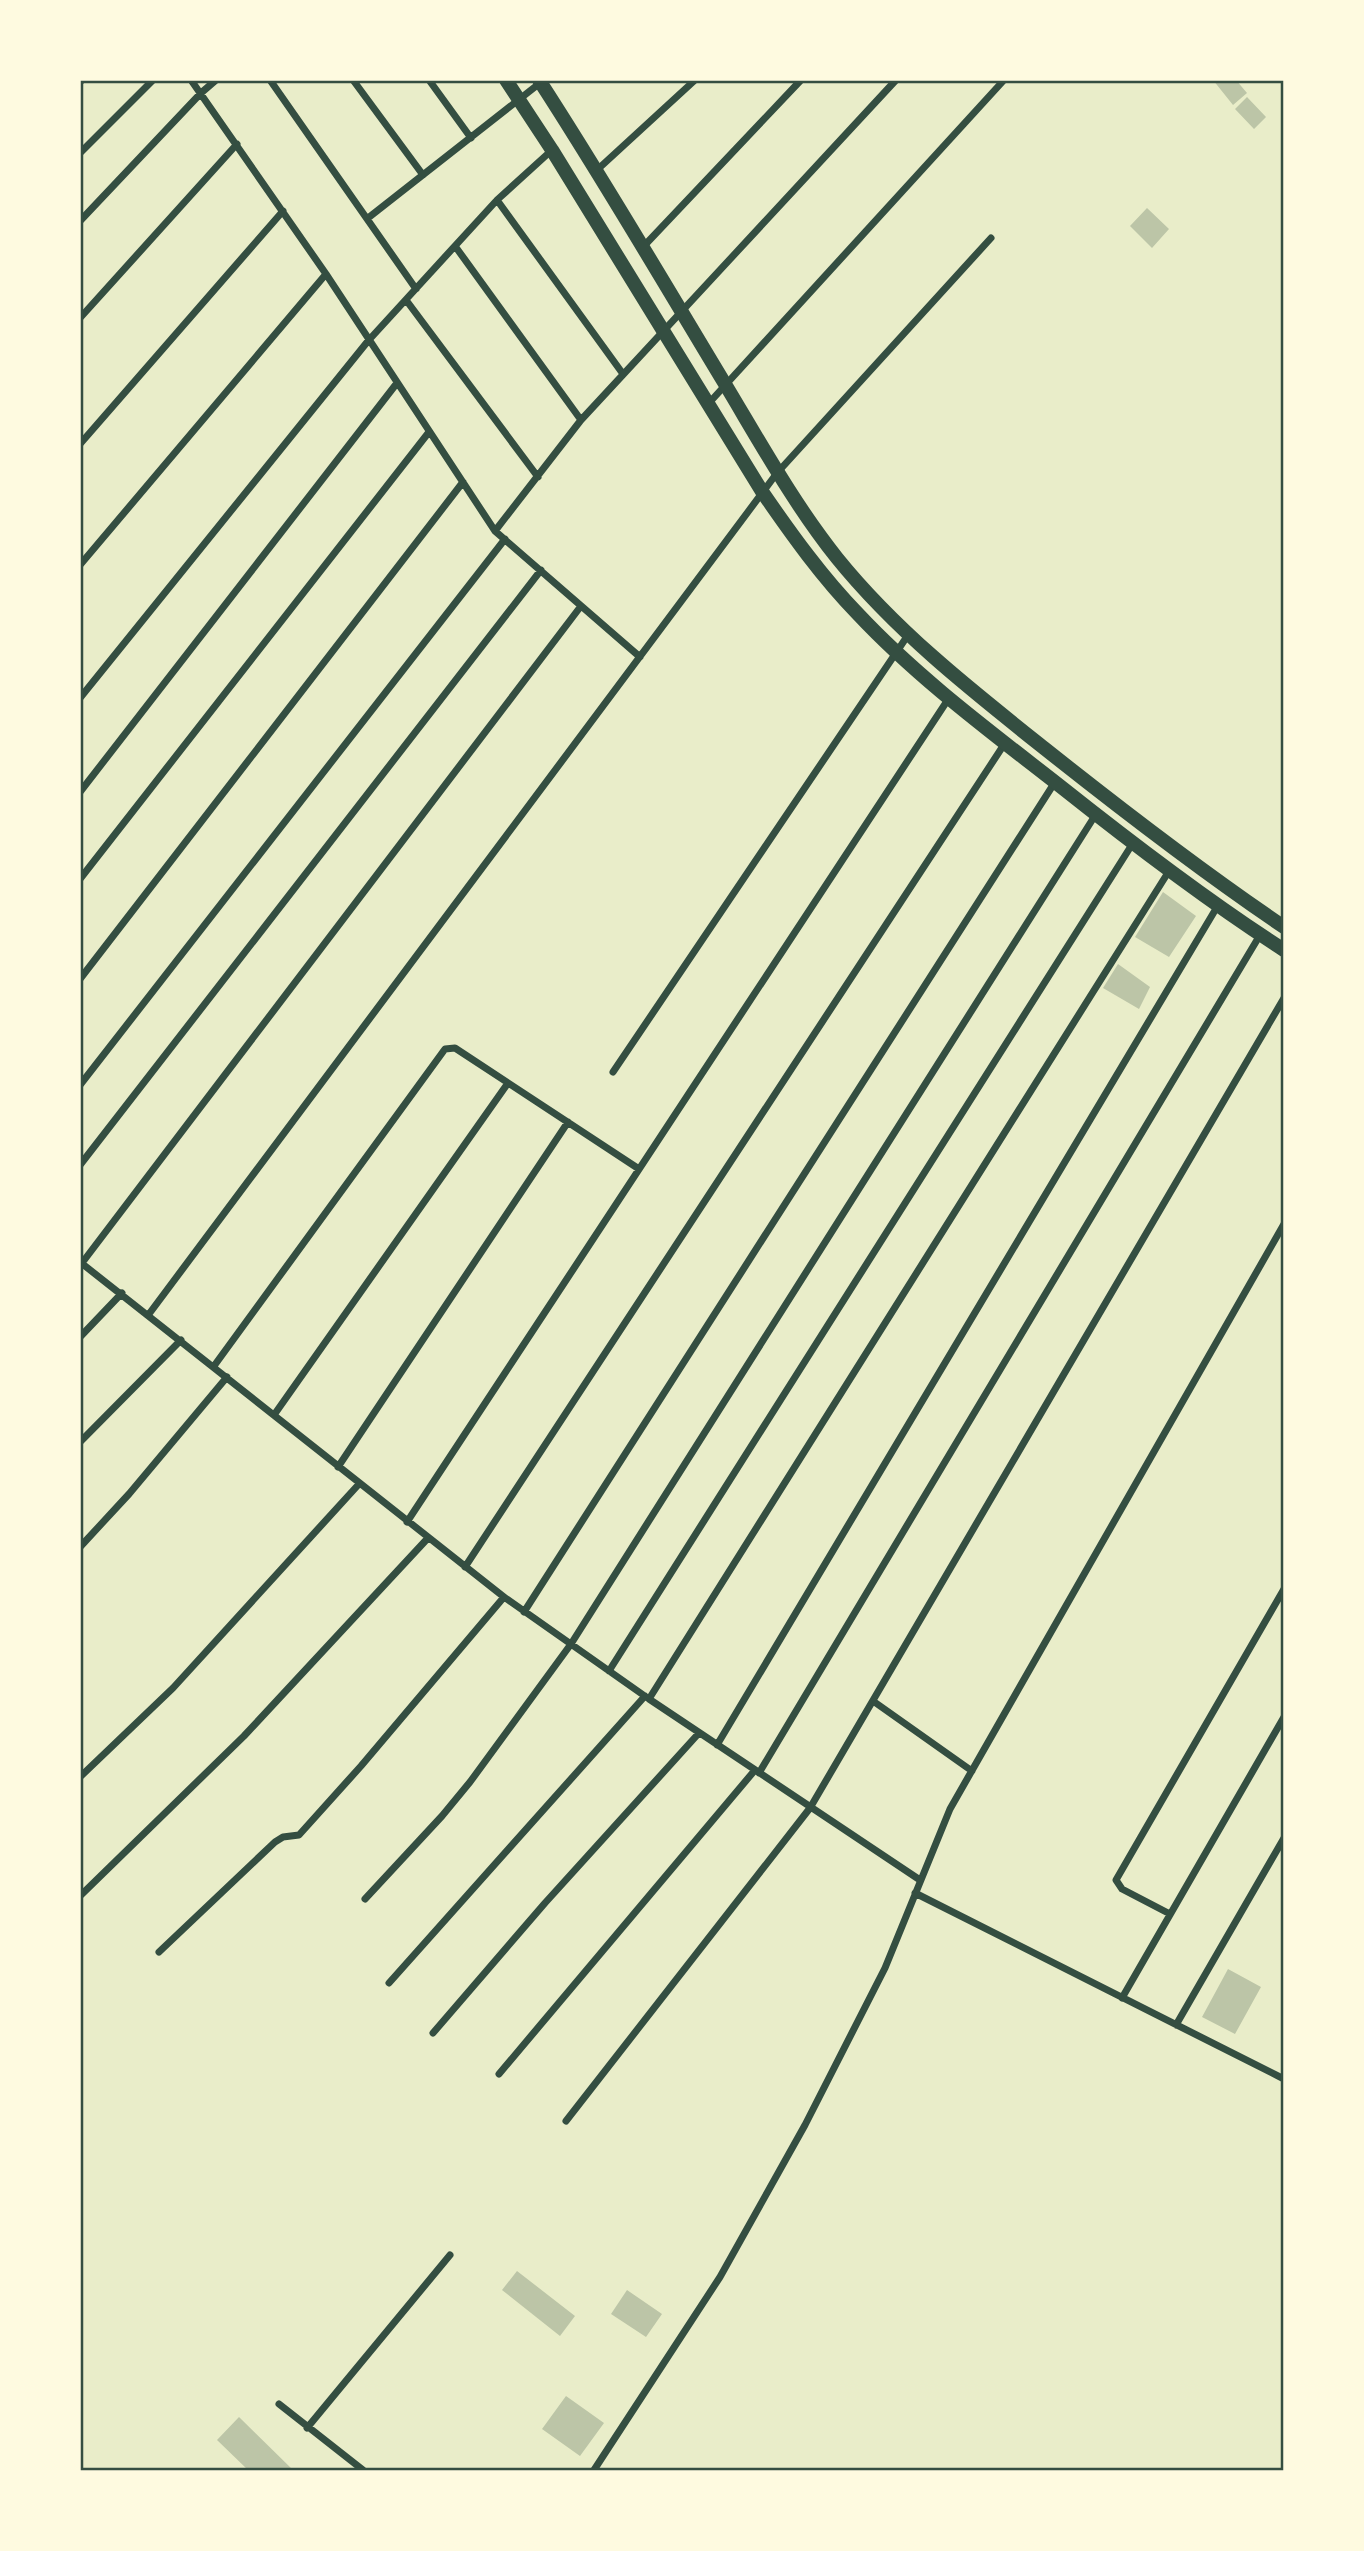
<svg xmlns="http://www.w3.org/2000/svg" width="1364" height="2551" viewBox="0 0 1364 2551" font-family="Cabin,sans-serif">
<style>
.building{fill:#bcc5a7}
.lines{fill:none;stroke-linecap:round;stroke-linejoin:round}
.minor{stroke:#344e41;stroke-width:7}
.secondary{stroke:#344e41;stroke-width:14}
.neatline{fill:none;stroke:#344e41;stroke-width:2.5}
</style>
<rect width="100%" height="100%" fill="#e9edc9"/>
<path class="building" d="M1213,80h23l11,13 -14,12z
M1247,97l19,20 -12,12 -19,-20z
M1147,208l22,21 -17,19 -22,-22z
M1163,892l33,24 -27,41 -34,-20z
M1118,964l32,23 -11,22 -36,-21z
M1228,1969l33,18 -26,47 -33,-17z
M517,2271l58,45 -15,20 -58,-46z
M627,2290l35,24 -16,23 -35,-23z
M566,2396l38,27 -24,33 -38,-27z
M239,2417l54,53h-45l-31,-30z"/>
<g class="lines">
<path class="minor" d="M191,80l135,194 169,257 145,126
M270,80l146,209
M353,80l70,95
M429,80l42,58
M80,82l2,-2
M80,153l73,-73
M597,170l98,-90
M497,200l126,174
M368,218l172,-135
M80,221l121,-128 15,-13
M455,246l126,174
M643,247l158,-167
M406,300l132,177
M80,318l157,-174
M709,403l295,-323
M80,444l203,-233
M495,531l86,-111 315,-340
M80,565l246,-291
M80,698l288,-357 129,-141 55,-50
M80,792l317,-409
M80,879l349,-447
M80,979l383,-497
M613,1072l295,-437
M80,1085l425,-546
M80,1165l461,-595
M80,1262l424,335 145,102 271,181
M82,1263l499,-657
M149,1314l628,-841 214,-235
M80,1337l42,-44
M214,1366l231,-317 10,-1 184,121
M274,1415l234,-332
M80,1442l101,-102
M338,1467l230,-345
M407,1522l542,-824
M80,1547l49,-53 98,-117
M465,1567l540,-824
M524,1612l531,-830
M609,1671l524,-828
M649,1699l520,-828
M873,1701l99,70
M717,1745l500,-838
M759,1773l501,-838
M80,1777l93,-89 186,-204
M915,1893l369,186
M80,1896l164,-160 184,-198
M365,1899l77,-83 28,-34 101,-138 525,-830
M1170,1914l-48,-25 -6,-9 168,-291
M159,1952l116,-110 8,-5 16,-2 62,-69 143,-169
M389,1983l256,-287
M1122,1998l162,-281
M1176,2025l108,-187
M433,2033l112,-130 154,-170
M499,2074l256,-304
M566,2121l244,-313 474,-810
M279,2404l84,66
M307,2428l143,-173
M594,2470l126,-193 85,-152 80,-157 65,-159 334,-585"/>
<path class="secondary" d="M506,80l46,70 211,343c29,42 59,84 95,121 60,64 133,118 202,172 73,58 146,114 224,164
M539,80c65,100 125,203 186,304 36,60 69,120 112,174 59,73 134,132 207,190 78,62 157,123 240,179"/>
</g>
<rect width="1364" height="2551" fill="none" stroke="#fefae0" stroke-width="164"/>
<rect x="82" y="82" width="1200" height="2387" class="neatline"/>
</svg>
